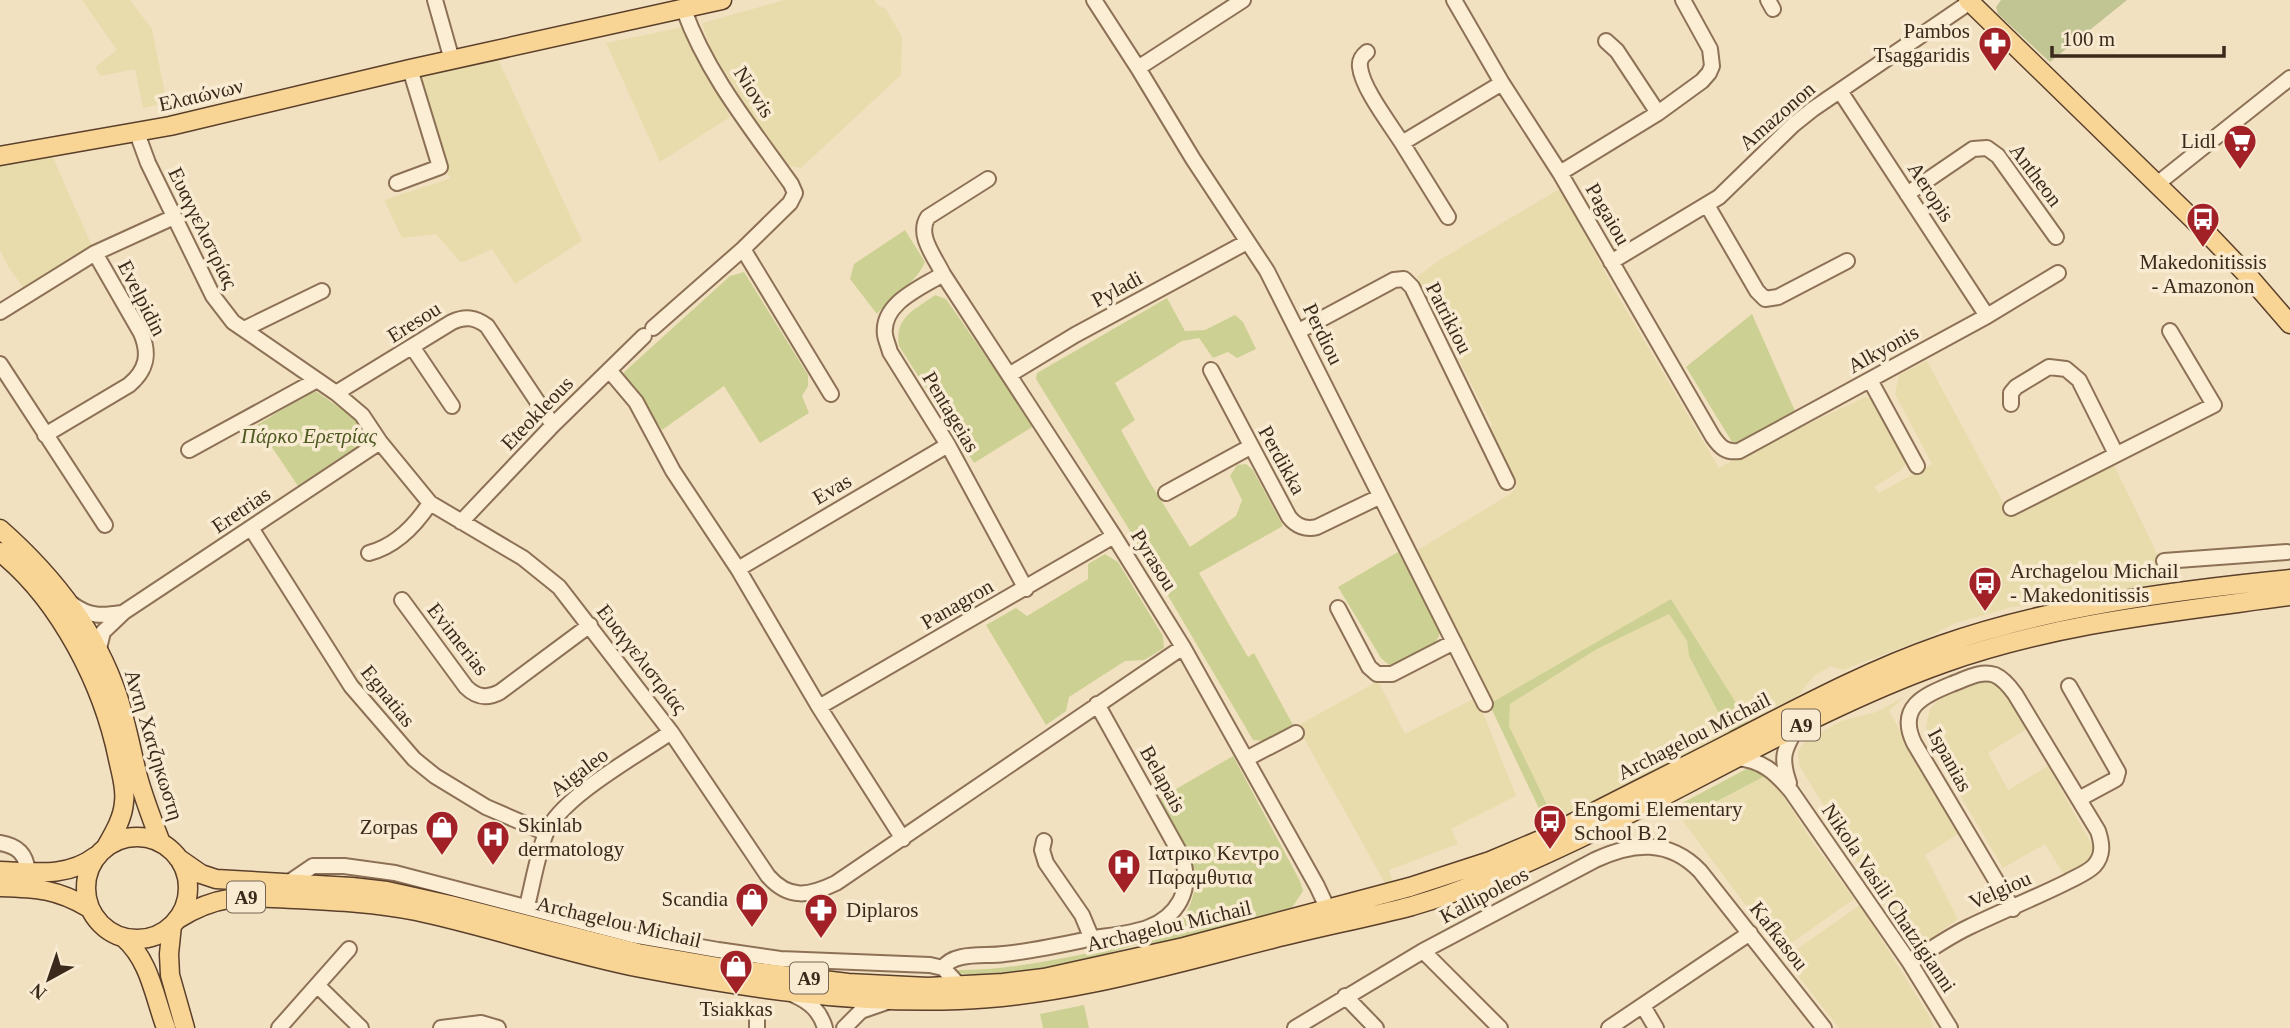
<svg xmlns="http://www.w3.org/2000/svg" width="2290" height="1028" viewBox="0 0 2290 1028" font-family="'Times New Roman',serif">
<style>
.farmland{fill:#e8dcad}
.green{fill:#ccd193}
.cemetery{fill:#c1c593}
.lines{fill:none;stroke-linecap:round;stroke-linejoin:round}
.minor-casing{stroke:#8d7156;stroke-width:18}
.major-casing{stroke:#5a3f2b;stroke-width:21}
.minor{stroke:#fceed4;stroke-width:14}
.major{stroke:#f8d595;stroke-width:18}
.labels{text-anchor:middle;stroke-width:7;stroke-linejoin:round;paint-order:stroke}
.shield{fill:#f8ebd1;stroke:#746452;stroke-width:2}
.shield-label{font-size:19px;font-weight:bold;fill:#3b2a1c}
.poi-label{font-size:21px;fill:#3b2a1c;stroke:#f8ebd1;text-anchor:start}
.street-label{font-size:21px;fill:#3b2a1c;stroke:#f8ebd1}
.park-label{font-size:21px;font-style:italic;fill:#4d5921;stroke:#f8ebd1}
</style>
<rect width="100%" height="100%" fill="#f2e1c0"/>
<path class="farmland" d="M82,0h48l22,29 15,74 -24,5 -8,-39 -34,7 -6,-9 22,-17z
M785,0h90l2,5 9,4 16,28 -1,38 -100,93 -12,-2 -23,-29 -55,-87 -9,-27z
M683,27l47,90 -70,45 -54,-119z
M498,59l84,182 -67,43 -23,-35 -31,14 -25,-29 -34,4 -18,-38 67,-22 -11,-11 -28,-90z
M52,155l43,98 -67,41 -19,-26 -9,-18v-84z
M1561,188l54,103 104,177 76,-42 5,2 65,-31 7,2 34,59 -1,7 -5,6 -26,16 5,6 53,-29 -37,-70 4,-19 28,-14 83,154 103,-52 56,115v4l-128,23 -29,2 -59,17 -23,13 -87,33 -12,-4 -17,10 -17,21 -49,25 -77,-123 -180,104 -78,-150 97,-59 7,-8 -22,-43 -5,-14 2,-4 -75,-148 21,-16z
M1669,614l18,27 2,15 40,77 -174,88 -46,-95 1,-22 87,-55z
M1378,681l27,53 72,-37 39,99 -65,33 7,15 -69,26 4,12 -7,3 -89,-159z
M1983,681l13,3 9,5 23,39 -40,25 20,37 40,-24 45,81 -1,11 -5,6 -23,11 -19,-31 -42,24 -74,-125 -3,-17 4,-17 8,-9z
M1904,697l-15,14 69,123 -33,21 33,64 -35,25h-12l-17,-22 -95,-157 -1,-14 7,-10 36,-20 35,-9z
M1769,774l43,67 42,58 -74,52 -98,-131z
M1860,905l71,114 2,9h-94l-55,-70z"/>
<path class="green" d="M905,230l20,32c-9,21 -32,34 -48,52l-27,-35 4,-15z
M744,272l64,103v11l-6,10 7,17 -49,30 -36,-57 -62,44 -40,-56 108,-98z
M935,295l11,4 88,127 -60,37 -75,-117c-5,-29 16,-36 36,-51z
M1167,298l18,33 20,-1 30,-15 8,7 13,27 -19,9 -9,-6 -15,6 -14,-20 -17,3 -67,42 20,37 -14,10 28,51 41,66 46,-31 6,-16 -12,-24 7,-11 9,-1 7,6 30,56 -84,47 49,84 6,-4 39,72 -28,16 -12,-1 -126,-214 -91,-147 1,-6z
M1752,314l43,97 -61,34 -48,-78z
M314,390l39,27 16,23 -71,46 -41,-61z
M1398,552l41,73c1,5 1,12 -3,16 -8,9 -35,22 -47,24l-8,-7 -43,-71z
M1105,554l13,8 45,74 1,12 -20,12 -19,1 -56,36 -3,14 -20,14 -60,-100 30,-17 11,8 61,-37v-15z
M1671,599l77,123 -19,11 -40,-77 -2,-15 -18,-27 -72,35 -87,55 -1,22 46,95 -9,2 -54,-113 -1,-7z
M1233,756l67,125 3,10 -12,18 -14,4 -118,30 -23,2 -83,24 -63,7 -34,-3 2,-3c51,0 103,-11 154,-22 18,-4 40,-6 56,-16 16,-10 27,-32 27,-50 0,-27 -25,-59 -38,-82z
M1750,767l19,7 -88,46 -10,-11z
M1084,1005l5,23h-46l-3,-14z"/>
<path class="cemetery" d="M2001,0h126l-77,62 -52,-48 -2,-7z"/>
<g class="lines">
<defs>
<path id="minor" d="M435,0l17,60
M1094,0l44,68 55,91 74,112 218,433
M1454,0l48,83 58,90 153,264c7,10 13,16 26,14l248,-135 71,-43
M1768,0l5,9
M1606,41l11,10 41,62
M1367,52c-5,4 -8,8 -7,15 2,21 30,57 42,76
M1138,68l105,-68
M1840,91l147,225
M137,133l11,30 65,133 20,26 103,71 26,22 18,27 50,61 93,55 36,29 112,145 97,144c21,24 41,20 68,7l347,-236
M1560,173l98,-60 44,-32 7,-8 3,-7 -2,-17 -27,-49
M988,179l-60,38c-12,18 7,40 15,57l171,262 69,111 134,239 15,32
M397,183l43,-16 -30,-98
M2157,184l133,-106
M1907,194l66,-45 14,-1 11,8 58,81
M1707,205l50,86 8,8 13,-2 69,-36
M1448,217l-46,-74 100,-60
M743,249l88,145
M1611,262l108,-65 74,-72 20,-16 157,-107
M943,274c-22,14 -62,29 -58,61 1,6 4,12 5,17l58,93 78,144
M0,312l95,-59 79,-36
M653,328l90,-79 47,-46 5,-10 -4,-9c-39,-55 -84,-110 -107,-174
M244,329l78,-38
M1299,331l95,-51 10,-1 8,8 95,195
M413,348l39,58
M0,364l105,161
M609,370l27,32 37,69 65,98 81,138 84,132
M1211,370l78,147c7,9 17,13 28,10l62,-30
M1009,375l66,-40 172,-93
M1870,380l47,86
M336,393l116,-71c13,-6 23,-5 35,4l66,99
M2011,404v-11l5,-6 33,-20 17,2 13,11 37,74
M45,435l84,-50c18,-15 21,-31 12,-52l-46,-80
M189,450l128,-70
M1166,493l84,-46
M2011,508l203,-103 -44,-74
M461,522l92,-97 91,-89
M251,528l100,158 63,73 21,17 51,31 60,26
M369,553c27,-7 46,-27 61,-50
M2164,561l123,-9
M738,569l210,-124
M402,600l64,87c10,10 21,12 34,5l90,-67
M72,604c17,13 30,12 50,9
M1338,608l31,59 8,7h15l62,-32
M98,652l5,-20 21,-20 256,-170
M2069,686l49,86 -2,7 -37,20
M819,707l295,-171
M1736,758c26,2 39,14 55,33l119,172 40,65
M1246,759l50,-26
M1789,783c-9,-26 -5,-33 8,-56
M1044,841l-2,9 4,13 36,52 10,24
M0,843c18,3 26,11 28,29
M288,883l25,-17h31l51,7 237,62 86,15 62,9 150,6 13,3 17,18
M527,906c6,-23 10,-50 19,-73 15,-36 92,-78 125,-101
M1423,951l77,77
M1910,963c19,-13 38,-26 59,-36 33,-16 66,-29 98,-45 9,-5 20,-9 27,-16 10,-11 8,-23 4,-35l-83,-137c-5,-7 -11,-15 -20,-19 -15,-5 -29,4 -43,9 -29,12 -55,23 -38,59l99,166
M943,968c11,-17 43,-11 61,-14 29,-3 57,-9 85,-15 33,-6 73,-5 91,-38 8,-15 7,-30 1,-46l-84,-151
M317,985l44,43
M794,995c16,7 26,16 31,33
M1345,996l31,32
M1643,1006l13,22
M757,1016v12
M279,1028l70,-79
M441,1028l40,-5 17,5
M844,1028l17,-17 26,-9
M1295,1028l128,-77 172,-91c38,-18 74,-21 105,11l124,157
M1609,1028l141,-95"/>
<path id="major" d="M1968,0l240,234 43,45 39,45
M0,156l170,-30 240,-57 312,-69
M0,529c51,45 95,100 117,165 9,27 14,55 21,83 6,22 15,45 23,66
M0,552c60,48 103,133 118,207 3,14 8,29 6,43 -1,16 -10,31 -18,45
M86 888a51 51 0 1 1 102 0a51 51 0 1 1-102 0Z
M178,858l23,16 15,5 136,8 35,4 63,14 188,48 87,15 123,15 80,4 75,-4 41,-5 140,-31 226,-60 80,-26 50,-21c65,-34 130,-66 194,-99 68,-35 135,-71 207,-96 106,-38 237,-55 349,-66
M0,871c34,1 67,7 96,-15
M0,887c37,1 57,2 89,21
M178,919c43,-27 70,-22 117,-20 40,2 81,4 121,12 75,16 149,42 225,57 104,20 212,36 318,32 107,-4 210,-35 313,-61 47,-12 94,-21 140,-33 56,-16 111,-41 164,-66 123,-58 239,-131 368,-177 112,-40 229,-51 346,-67
M172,925l-3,29 1,21 15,53
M124,938c26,23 30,58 42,90"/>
</defs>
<use href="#minor" class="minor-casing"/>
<use href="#major" class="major-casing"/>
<use href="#minor" class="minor"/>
<use href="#major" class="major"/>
</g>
<defs>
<symbol id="pharmacy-pin" viewBox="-11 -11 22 30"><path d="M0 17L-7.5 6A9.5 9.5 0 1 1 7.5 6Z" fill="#a12127" stroke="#f8ebd1"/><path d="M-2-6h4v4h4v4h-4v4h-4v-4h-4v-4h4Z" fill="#fff"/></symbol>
<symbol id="supermarket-pin" viewBox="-11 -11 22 30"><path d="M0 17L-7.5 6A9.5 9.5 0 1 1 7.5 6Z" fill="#a12127" stroke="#f8ebd1"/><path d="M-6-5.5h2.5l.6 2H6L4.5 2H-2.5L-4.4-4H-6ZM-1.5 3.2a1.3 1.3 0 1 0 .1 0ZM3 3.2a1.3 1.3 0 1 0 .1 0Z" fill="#fff"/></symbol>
<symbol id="bus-pin" viewBox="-11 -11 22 30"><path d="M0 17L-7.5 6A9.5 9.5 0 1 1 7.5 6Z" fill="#a12127" stroke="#f8ebd1"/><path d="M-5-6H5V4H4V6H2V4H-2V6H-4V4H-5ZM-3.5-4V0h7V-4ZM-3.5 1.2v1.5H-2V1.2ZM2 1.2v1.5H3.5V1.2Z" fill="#fff"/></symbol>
<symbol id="shop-pin" viewBox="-11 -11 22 30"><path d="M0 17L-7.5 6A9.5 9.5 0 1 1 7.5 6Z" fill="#a12127" stroke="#f8ebd1"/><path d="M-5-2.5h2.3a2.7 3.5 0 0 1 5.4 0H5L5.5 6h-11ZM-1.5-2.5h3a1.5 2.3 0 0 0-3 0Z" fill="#fff"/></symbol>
<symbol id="hospital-pin" viewBox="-11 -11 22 30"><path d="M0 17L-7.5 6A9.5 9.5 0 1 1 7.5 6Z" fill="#a12127" stroke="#f8ebd1"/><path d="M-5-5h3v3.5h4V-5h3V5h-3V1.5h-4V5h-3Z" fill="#fff"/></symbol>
</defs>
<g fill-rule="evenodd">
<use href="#pharmacy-pin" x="1976" y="24" width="38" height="52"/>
<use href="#supermarket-pin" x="2221" y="122" width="38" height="52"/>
<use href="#bus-pin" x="2184" y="200" width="38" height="52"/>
<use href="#bus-pin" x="1966" y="564" width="38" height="52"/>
<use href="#bus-pin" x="1531" y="802" width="38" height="52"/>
<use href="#shop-pin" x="423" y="808" width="38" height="52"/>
<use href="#hospital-pin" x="474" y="818" width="38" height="52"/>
<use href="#hospital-pin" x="1105" y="846" width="38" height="52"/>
<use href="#shop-pin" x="733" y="880" width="38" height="52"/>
<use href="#pharmacy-pin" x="802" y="891" width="38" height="52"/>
<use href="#shop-pin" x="717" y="947" width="38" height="52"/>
</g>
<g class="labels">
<g class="shield">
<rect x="1782" y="709.5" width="38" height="31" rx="5"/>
<rect x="227" y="881.5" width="38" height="31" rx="5"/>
<rect x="790" y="962.5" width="38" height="31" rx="5"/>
</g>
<g class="shield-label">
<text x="1801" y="732">A9</text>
<text x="246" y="904">A9</text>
<text x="809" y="985">A9</text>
</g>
<g class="poi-label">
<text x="1970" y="38" text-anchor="end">Pambos<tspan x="1970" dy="24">Tsaggaridis</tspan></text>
<text x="2216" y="148" text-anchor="end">Lidl</text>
<text x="2203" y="269" text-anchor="middle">Makedonitissis<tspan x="2203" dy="24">- Amazonon</tspan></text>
<text x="2010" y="578">Archagelou Michail<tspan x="2010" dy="24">- Makedonitissis</tspan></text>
<text x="1574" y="816">Engomi Elementary<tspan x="1574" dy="24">School B 2</tspan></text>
<text x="518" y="832">Skinlab<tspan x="518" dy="24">dermatology</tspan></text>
<text x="418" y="834" text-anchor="end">Zorpas</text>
<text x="1148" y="860">Ιατρικο Κεντρο<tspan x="1148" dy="24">Παραμθυτια</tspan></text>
<text x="728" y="906" text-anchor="end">Scandia</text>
<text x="846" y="917">Diplaros</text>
<text x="736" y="1016" text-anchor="middle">Tsiakkas</text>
</g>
<g class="street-label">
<text transform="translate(754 92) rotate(57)" y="7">Niovis</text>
<text transform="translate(201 95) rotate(-13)" y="7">Ελαιώνων</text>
<text transform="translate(1777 116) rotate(-41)" y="7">Amazonon</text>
<text transform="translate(2036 175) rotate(53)" y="7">Antheon</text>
<text transform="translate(1931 192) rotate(57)" y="7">Aeropis</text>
<text transform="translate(1608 214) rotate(60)" y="7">Pagaiou</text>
<text transform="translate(203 228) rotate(64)" y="7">Ευαγγελιστρίας</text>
<text transform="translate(1117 289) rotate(-28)" y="7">Pyladi</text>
<text transform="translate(142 298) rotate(63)" y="7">Evelpidin</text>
<text transform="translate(1449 318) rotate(63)" y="7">Patrikiou</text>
<text transform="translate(414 322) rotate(-32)" y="7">Eresou</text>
<text transform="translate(1323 334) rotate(64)" y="7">Perdiou</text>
<text transform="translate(1883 349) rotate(-29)" y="7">Alkyonis</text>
<text transform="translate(951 412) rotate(59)" y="7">Pentageias</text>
<text transform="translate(537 413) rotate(-46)" y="7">Eteokleous</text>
<text transform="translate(1282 460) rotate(61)" y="7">Perdikka</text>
<text transform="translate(832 489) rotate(-30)" y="7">Evas</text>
<text transform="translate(241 510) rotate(-34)" y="7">Eretrias</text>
<text transform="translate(1154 560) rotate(58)" y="7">Pyrasou</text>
<text transform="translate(957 604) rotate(-30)" y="7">Panagron</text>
<text transform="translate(458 639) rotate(52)" y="7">Evimerias</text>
<text transform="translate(642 659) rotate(52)" y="7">Ευαγγελιστρίας</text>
<text transform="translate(388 696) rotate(51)" y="7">Egnatias</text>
<text transform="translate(1694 736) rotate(-27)" y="7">Archagelou Michail</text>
<text transform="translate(154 745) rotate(73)" y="7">Αντη Χατζηκωστη</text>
<text transform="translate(1950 760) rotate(61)" y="7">Ispanias</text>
<text transform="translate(579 772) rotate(-37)" y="7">Aigaleo</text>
<text transform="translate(1163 779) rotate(61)" y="7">Belapais</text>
<text transform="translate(2000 890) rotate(-24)" y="7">Velgiou</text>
<text transform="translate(1484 895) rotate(-28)" y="7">Kallipoleos</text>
<text transform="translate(1889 898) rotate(56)" y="7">Nikola Vasili Chatzigianni</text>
<text transform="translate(619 922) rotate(13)" y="7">Archagelou Michail</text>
<text transform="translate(1169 926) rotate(-13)" y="7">Archagelou Michail</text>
<text transform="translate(1779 936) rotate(52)" y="7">Kafkasou</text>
</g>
<g class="park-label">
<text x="309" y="443">Πάρκο Ερετρίας</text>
</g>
</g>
<g transform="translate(49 979) rotate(220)" stroke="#f8ebd1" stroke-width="5" paint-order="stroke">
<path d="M0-5L12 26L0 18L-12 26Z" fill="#3b2a1c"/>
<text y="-10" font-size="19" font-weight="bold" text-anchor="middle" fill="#3b2a1c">N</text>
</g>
<path d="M2052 46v10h172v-10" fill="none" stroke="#3b2a1c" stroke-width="3.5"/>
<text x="2062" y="46" font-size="21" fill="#3b2a1c" stroke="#f8ebd1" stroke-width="5" paint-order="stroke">100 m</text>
</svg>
